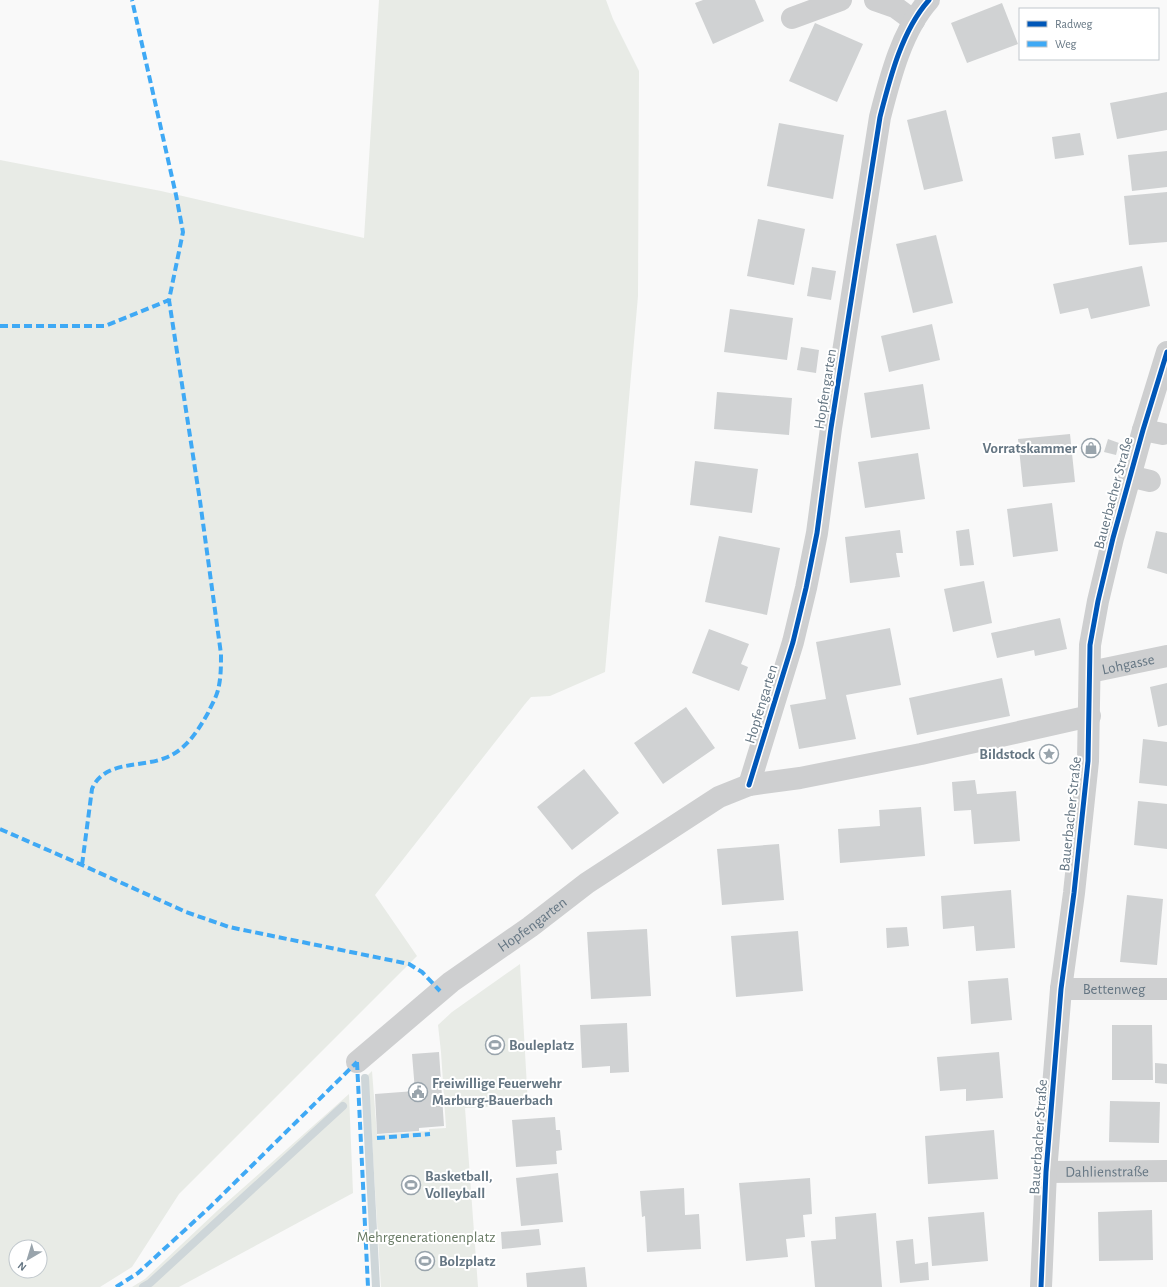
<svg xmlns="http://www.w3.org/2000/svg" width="1167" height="1287" viewBox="0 0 1167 1287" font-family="'Alegreya Sans',sans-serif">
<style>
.green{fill:#e8ebe6;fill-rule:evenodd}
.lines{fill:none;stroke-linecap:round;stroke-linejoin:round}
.stream{stroke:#ced6d9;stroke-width:8}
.building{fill:#d0d2d3}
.minor{stroke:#cecfd0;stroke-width:22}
.quiet{stroke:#3fa9f5;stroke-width:4;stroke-dasharray:8 4;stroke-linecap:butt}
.cycleway-casing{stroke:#fff;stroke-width:8}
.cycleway{stroke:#0057b8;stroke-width:5}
.labels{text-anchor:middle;stroke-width:4;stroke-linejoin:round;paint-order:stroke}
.street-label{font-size:15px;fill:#657683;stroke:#fff}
.poi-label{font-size:15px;font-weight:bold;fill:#657683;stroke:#fff;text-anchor:start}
.park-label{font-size:15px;fill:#687a64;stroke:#fff}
</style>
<rect width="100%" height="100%" fill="#f9f9f9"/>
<path class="green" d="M379,0h227l7,19 26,52 -1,225 -33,376 -55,24 -19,1 -6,7 -150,191 42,61 -238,238 -47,73 -32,20h-100v-1127l161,31 203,47zM16,1247h24v24h-24z
M520,964l8,141 -63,3 13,179h-97l-13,-212 4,-4 5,64 52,-4v-2l17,-1 -5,-76 -3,-27 14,-13z
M349,1094l4,99 -174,94h-47l13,-8 72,-68z"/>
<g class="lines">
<path class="stream" d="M365,1078l11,209
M143,1287l7,-4 193,-177"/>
</g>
<path class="building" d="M703,0h52l9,21 -51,23 -18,-41z
M1002,3l16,41 -51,19 -16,-40z
M815,23l48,21 -26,58 -48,-21z
M1167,92v38l-50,9 -7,-36z
M946,110l17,71 -39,9 -17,-70z
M779,123l65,12 -11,64 -66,-13z
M1080,133l4,22 -29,4 -3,-22z
M1167,151v36l-35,4 -4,-36z
M1167,192v50l-38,3 -5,-49z
M758,219l47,10 -11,56 -47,-9z
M936,235l17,68 -40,10 -17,-69z
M1142,266l8,40 -59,13 -3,-11 -28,6 -7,-30z
M812,267l24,4 -5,29 -24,-4z
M730,309l63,9 -6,42 -63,-8z
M932,324l8,36 -51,12 -8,-36z
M801,347l18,3 -3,23 -19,-3z
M923,384l7,45 -59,9 -7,-45z
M717,392l75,6 -3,37 -75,-6z
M1070,434l5,48 -52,5 -5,-48z
M1108,439l11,4 -3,12 -12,-3z
M918,453l7,46 -60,9 -7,-46z
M695,461l63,8 -6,44 -62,-8z
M1052,503l6,48 -45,6 -6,-48z
M969,529l5,36 -14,1 -4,-35z
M900,530l3,23h-7l4,24 -50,6 -5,-46z
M1156,531l11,2v41l-20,-6z
M719,536l61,12 -13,67 -62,-13z
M984,581l8,42 -39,9 -9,-43z
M1060,618l7,31 -32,7 -1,-6 -37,8 -6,-25z
M890,628l11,57 -55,10 10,44 -57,10 -9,-44 36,-6 -10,-57z
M709,629l40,15 -8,20 7,3 -9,24 -47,-18z
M1002,678l8,38 -93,19 -8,-37z
M1167,683v42l-9,2 -8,-40z
M686,707l29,41 -52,36 -29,-41z
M1143,739l24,3v44l-28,-3z
M584,769l35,44 -47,37 -35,-43z
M975,780l2,14 39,-3 4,50 -46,3 -3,-34 -17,1 -2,-29z
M1138,801l29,3v45l-33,-4z
M921,807l4,49 -85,7 -2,-34 42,-3 -1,-16z
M779,844l5,56 -62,5 -5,-56z
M1011,890l4,58 -39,3 -2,-25 -31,3 -2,-33z
M1127,895l36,4 -6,66 -37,-3z
M907,927l2,19 -22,2 -1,-20z
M647,929l4,67 -60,3 -4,-67z
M798,931l5,60 -67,6 -5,-61z
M1008,978l4,42 -41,4 -3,-43z
M627,1023l2,49 -19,1v-7l-28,2 -2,-43z
M1112,1025h40l1,55h-41z
M439,1052l5,74 -25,2v3l-42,3 -2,-40 40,-3 -3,-37z
M999,1052l4,46 -37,3v-12l-26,2 -3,-34z
M1155,1063l12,1v20l-12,-1z
M1110,1101l50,1 -1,41 -50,-1z
M555,1117l1,13h4l2,20 -6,1 1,13 -41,3 -4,-47z
M994,1130l4,49 -70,5 -3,-48z
M558,1173l5,49 -42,4 -5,-48z
M810,1178l2,36 -9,1 2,22 -19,2 2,18 -42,4 -7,-78z
M684,1188l1,27 14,-1 2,35 -54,3 -2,-36 -3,1 -2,-26z
M1152,1210l1,50 -54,1 -1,-49z
M984,1212l4,49 -56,5 -4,-49z
M876,1213l6,74h-67l-4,-46 25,-2 -1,-22z
M539,1229l2,16 -39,4 -1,-17z
M913,1239l2,25 13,-2 1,18 -29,3 -4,-42z
M585,1267l2,20h-60l-1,-14z"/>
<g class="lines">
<g class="minor">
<path d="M875,0l20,7 19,14"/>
<path d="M792,18l49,-18"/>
<path d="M1143,430l20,4"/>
<path d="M1129,476l21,5"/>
<path id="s1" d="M1090,672l77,-16"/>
<path d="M749,785l44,-143 13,-54 11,-55 14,-105 49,-311c10,-39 22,-87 49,-117"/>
<path id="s2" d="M1061,989h106"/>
<path id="s3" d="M357,1062l94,-80 79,-55 57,-44 132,-86 30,-12 51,-7 121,-24 169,-38"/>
<path id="s4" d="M1046,1172l121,-1"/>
<path d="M1041,1287l5,-115 15,-183 13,-96 14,-132 2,-116 8,-44 15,-63 30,-108 24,-78"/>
</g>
<path class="quiet" d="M0,326h105l64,-26
M0,829l82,36 104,47 43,15 180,37 13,8 18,19
M82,865l10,-76c12,-29 48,-21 73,-31 21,-8 32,-26 43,-45 3,-7 8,-15 10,-23 3,-12 3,-24 3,-36l-21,-153 -31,-201 14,-68 -7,-37 -44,-195
M357,1062l11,225
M377,1138l53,-4
M116,1287l22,-14 72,-66 147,-145"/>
<defs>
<path id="cycleway" d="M749,785l44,-143 13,-54 11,-55 14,-105 49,-311c10,-39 22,-87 49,-117
M1041,1287l5,-115 15,-183 13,-96 14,-132 2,-116 8,-44 15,-63 30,-108 24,-78"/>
</defs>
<use href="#cycleway" class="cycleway-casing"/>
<use href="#cycleway" class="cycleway"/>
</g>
<defs>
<symbol id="shop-ring" viewBox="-11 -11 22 22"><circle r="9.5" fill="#fff" stroke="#99a4ac" stroke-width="1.5"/><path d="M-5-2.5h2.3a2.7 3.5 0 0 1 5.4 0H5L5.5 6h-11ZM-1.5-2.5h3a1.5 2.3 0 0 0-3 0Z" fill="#99a4ac"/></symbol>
<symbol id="sight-ring" viewBox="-11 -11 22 22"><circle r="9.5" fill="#fff" stroke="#99a4ac" stroke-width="1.5"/><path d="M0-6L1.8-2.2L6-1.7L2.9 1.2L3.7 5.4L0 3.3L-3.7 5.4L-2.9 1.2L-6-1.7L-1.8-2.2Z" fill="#99a4ac"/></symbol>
<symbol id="stadium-ring" viewBox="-11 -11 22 22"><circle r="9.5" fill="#fff" stroke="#99a4ac" stroke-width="1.5"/><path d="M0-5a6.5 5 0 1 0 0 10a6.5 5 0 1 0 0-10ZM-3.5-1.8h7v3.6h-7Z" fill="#99a4ac"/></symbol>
<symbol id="civic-ring" viewBox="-11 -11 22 22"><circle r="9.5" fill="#fff" stroke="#99a4ac" stroke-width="1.5"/><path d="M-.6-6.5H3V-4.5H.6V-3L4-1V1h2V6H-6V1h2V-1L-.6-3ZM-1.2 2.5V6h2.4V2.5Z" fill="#99a4ac"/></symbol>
</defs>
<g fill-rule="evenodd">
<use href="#shop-ring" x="1080" y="437" width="22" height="22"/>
<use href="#sight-ring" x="1038" y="743" width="22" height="22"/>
<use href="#stadium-ring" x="484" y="1034" width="22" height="22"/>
<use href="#civic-ring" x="407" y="1081" width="22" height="22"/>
<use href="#stadium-ring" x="400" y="1174" width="22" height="22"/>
<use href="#stadium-ring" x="414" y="1250" width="22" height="22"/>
</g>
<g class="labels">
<g class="street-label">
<text transform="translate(825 389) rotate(-81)" y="5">Hopfengarten</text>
<text transform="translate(1113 493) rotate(-75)" y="5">Bauerbacher Straße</text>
<text dy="5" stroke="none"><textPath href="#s1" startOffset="39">Lohgasse</textPath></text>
<text transform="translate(761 704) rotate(-73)" y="5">Hopfengarten</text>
<text transform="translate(1070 814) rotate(-84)" y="5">Bauerbacher Straße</text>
<text dy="5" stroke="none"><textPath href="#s3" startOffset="223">Hopfengarten</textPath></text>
<text dy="5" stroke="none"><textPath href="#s2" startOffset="53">Bettenweg</textPath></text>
<text transform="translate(1038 1137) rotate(-86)" y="5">Bauerbacher Straße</text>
<text dy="5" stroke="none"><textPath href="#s4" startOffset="61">Dahlienstraße</textPath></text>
</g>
<g class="poi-label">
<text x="1077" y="453" text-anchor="end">Vorratskammer</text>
<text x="1035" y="759" text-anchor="end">Bildstock</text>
<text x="509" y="1050">Bouleplatz</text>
<text x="432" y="1088">Freiwillige Feuerwehr<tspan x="432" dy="17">Marburg-Bauerbach</tspan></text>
<text x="425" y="1181">Basketball,<tspan x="425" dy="17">Volleyball</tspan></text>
<text x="439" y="1266">Bolzplatz</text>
</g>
<g class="park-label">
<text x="426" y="1242">Mehrgenerationenplatz</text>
</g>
</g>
<rect x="1019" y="8" width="140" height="52" fill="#ffffff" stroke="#c1c8cd"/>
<rect x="1027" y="21" width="20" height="6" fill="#0057b8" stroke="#c1c8cd"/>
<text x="1055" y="28" font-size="12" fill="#657683">Radweg</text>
<rect x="1027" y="41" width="20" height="6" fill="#3fa9f5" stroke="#c1c8cd"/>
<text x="1055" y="48" font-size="12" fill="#657683">Weg</text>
<g transform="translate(28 1259) rotate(218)"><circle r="19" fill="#ffffff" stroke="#c1c8cd"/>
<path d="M0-3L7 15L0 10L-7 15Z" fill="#99a4ac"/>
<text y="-6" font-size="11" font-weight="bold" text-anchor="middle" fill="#657683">N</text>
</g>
</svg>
